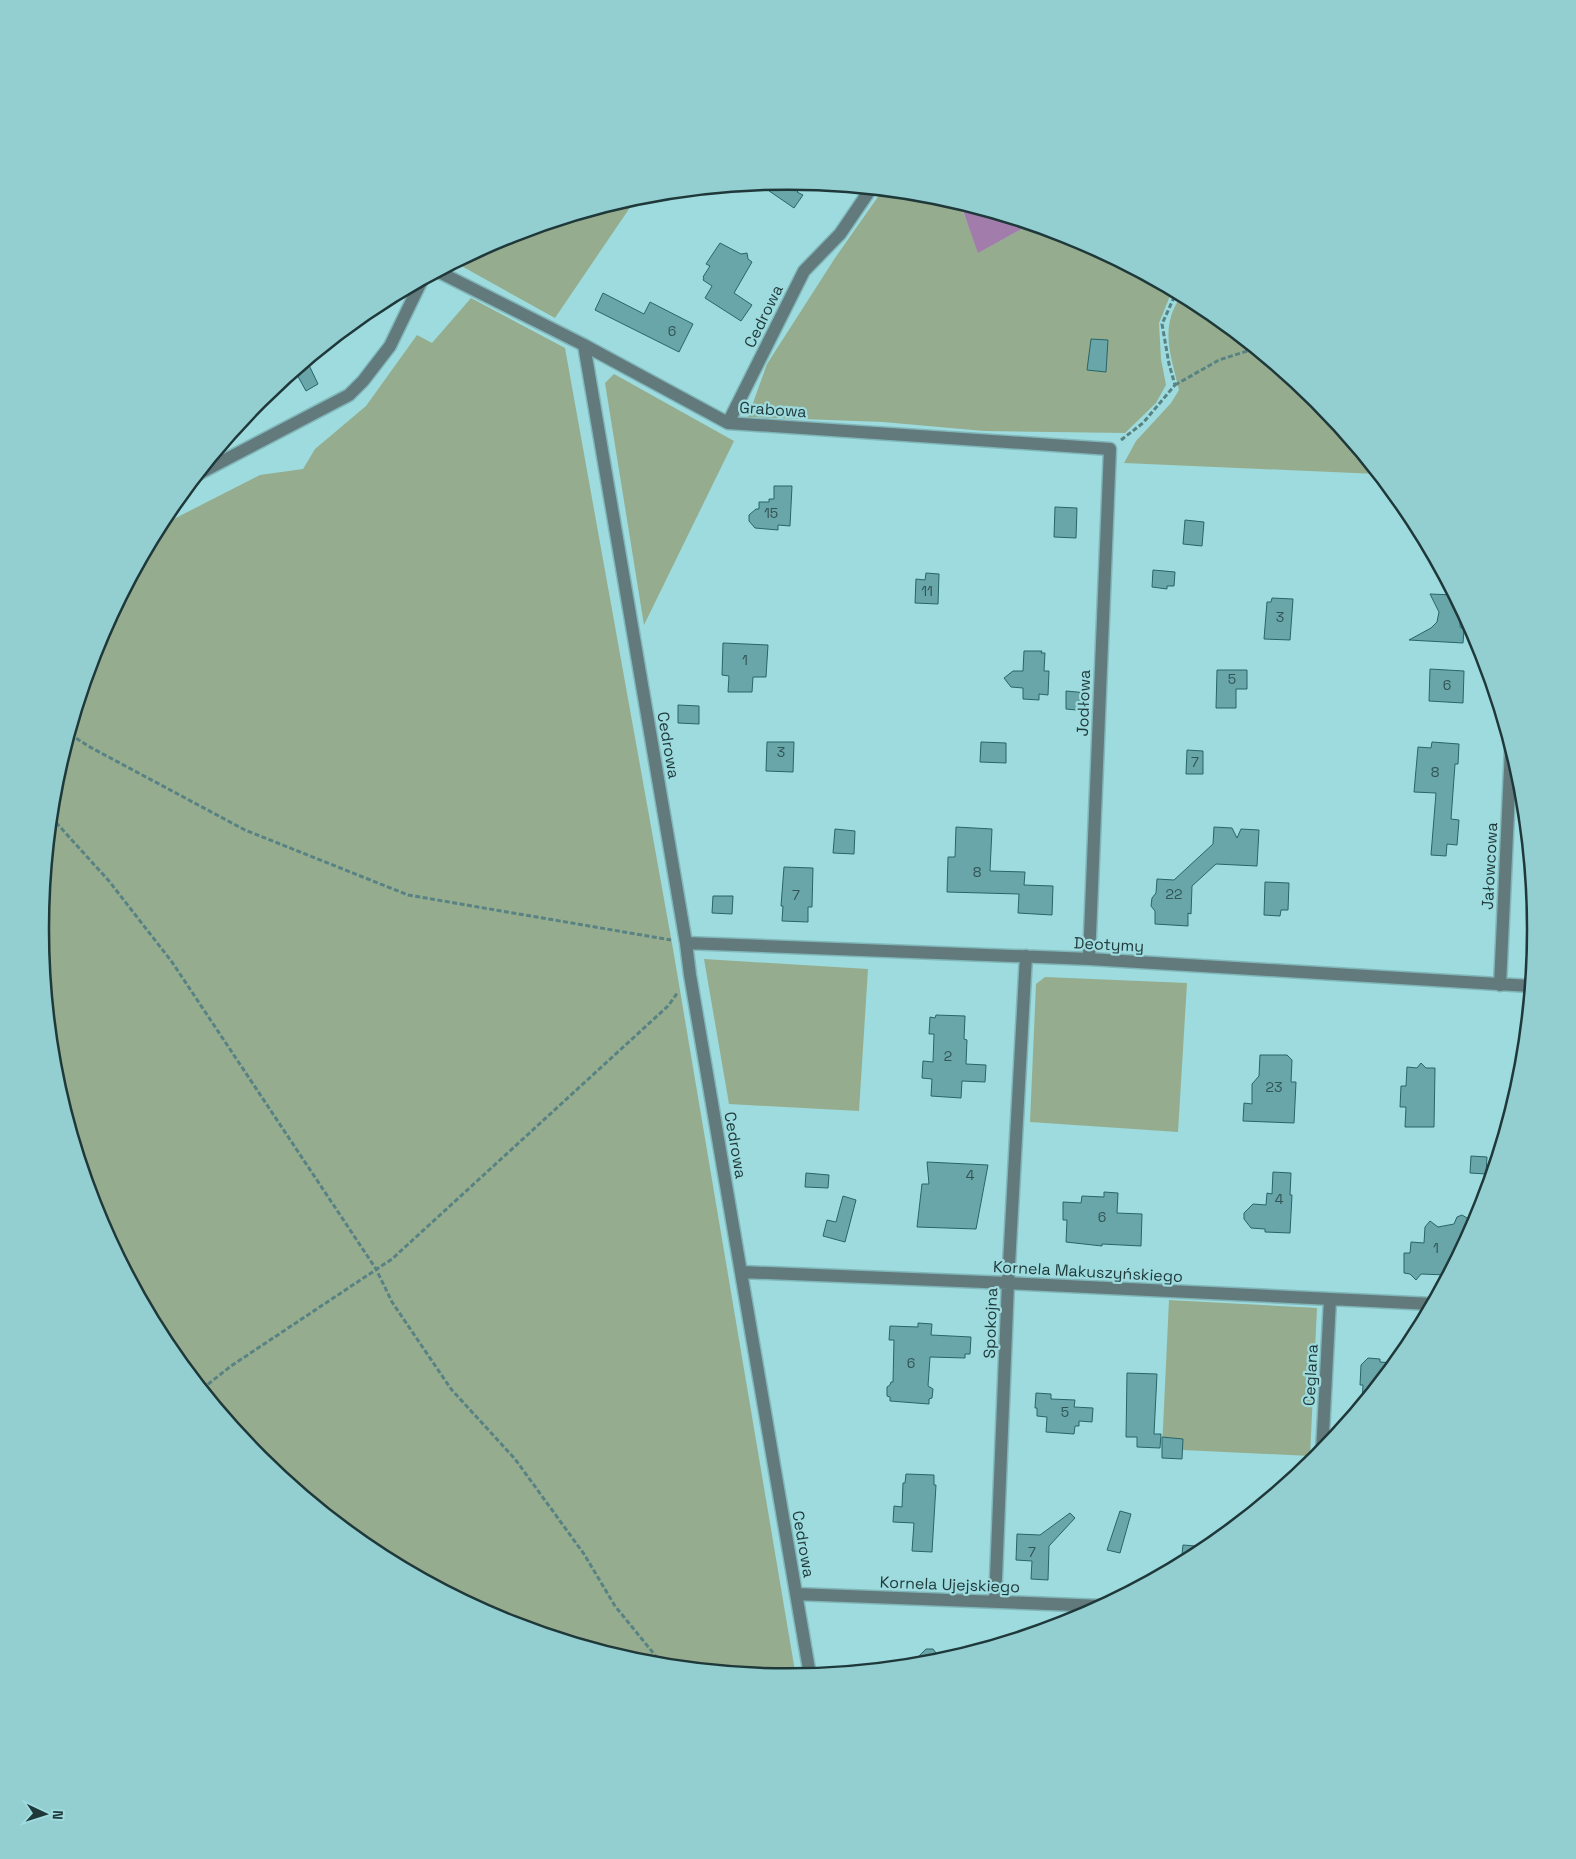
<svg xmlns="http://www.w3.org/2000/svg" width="1576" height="1859" viewBox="0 0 1576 1859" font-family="'Space Grotesk',sans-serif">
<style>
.green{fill:#95ad8e}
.water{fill:#a27dac}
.building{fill:#69a6a9;stroke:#276568}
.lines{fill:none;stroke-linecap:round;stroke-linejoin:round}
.minor-casing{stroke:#81b7ba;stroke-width:15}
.path{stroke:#588284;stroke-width:3;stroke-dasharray:5 2.5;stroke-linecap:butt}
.minor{stroke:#627a7b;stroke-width:12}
.labels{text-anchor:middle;stroke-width:4.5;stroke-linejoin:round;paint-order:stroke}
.number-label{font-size:14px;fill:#325455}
.street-label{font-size:16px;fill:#1f3839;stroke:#9ddbde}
.rim{fill:none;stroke:#1f3839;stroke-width:2.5}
</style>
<rect width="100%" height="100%" fill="#9ddbde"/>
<path class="green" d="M882,191l52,5 32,10 -3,6 16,40 41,-22 7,-6 48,15 97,52 -13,32 2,36 5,26 -10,18 -31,30 -141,-2 -101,-9 -135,-5 19,-53 68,-106z
M624,201l7,5 -76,112 -99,-55 46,-25z
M1181,296l23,12 113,93 60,73 -253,-11 12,-22 35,-38 8,-13c-8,-35 -20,-62 2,-94z
M471,298l94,50 108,601 123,728h-8l-146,-14 -141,-43 -129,-69 -113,-93 -93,-113 -69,-130 -43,-140 -14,-146 14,-146 43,-140 63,-117 100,-51 43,-6 12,-20 51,-43 51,-71 15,8z
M614,374l120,67 -90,184 -39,-242z
M704,959l164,10 -9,142 -130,-7z
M1045,977l142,6 -9,149 -148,-10 6,-138z
M1169,1300l148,8 -7,148 -148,-7z"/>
<path class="water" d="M966,206l61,18 -7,6 -42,23 -15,-42z"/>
<path class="building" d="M788,182l16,1 -7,9 6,3 -9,13 -35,-24z
M720,243l21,11 6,-1 1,6 4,3 -18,31 18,12 -11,16 -36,-23 7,-12 -9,-6 1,-2 -1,-1 7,-11 -4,-2z
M603,293l41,21 6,-12 43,22 -14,28 -84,-42z
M1091,339l17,1 -2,32 -19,-2z
M307,361l11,23 -12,7 -11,-20z
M774,486h18l-2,40 -12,-1v5l-23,-2 -6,-7v-6l7,-6h3v-7h10v-3h5z
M1055,507l22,1 -1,30 -22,-1z
M1185,520l19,2 -2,24 -19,-2z
M1153,570l22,2 -1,14h-7v3l-15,-2z
M926,573l13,1 -1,30 -23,-1 1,-24 9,1z
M1430,594l24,1 7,14 -1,18 4,2 -1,14 -54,-3 22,-12 6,-6 2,-10z
M1272,598l21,1 -3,41 -26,-1 3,-37h4z
M723,643l45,2 -2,32h-13l-1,15h-24l1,-16 -7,-1z
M1024,651h18l-1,2h4l-1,18h5l-1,24 -9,-1v6l-16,-1v-11l-12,-1 -7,-9 9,-7h10z
M1430,669l34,2 -1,32 -34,-2z
M1217,670h30v19h-11v19h-20z
M1066,691l22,2 -1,18 -21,-2z
M678,705l21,1v18l-21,-1z
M767,742h27l-1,30 -27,-1z
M981,742l25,1v20l-26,-1z
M1432,742l27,2 -1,20h-3l-4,55 8,1 -2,25 -10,-1 -1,12 -15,-1 5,-62 -22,-1 4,-45 13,1z
M1187,750l16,1v23h-17z
M956,827l36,2 -2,42 35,1 -1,13 29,1 -1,29 -34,-2 1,-19 -72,-2 1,-35h7z
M1214,827l18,1 5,10 4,-9 18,1 -2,36 -41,-2 -24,22 -1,28 -3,-1v13l-33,-2v-13l-4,-5 1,-8 4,-5 1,-14 17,1 39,-36z
M835,829l20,2 -1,23 -21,-1z
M784,867l29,1 -1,39h-4v15l-26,-1 1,-15h-2z
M1265,882l24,1 -1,27h-7l-1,6 -16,-1z
M713,896h20l-1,18 -20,-1z
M936,1015l29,1 -1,23 3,1 -1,24 20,1 -1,17 -23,-1 -1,17 -30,-2 1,-17 -10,-1 1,-17 10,1 1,-28h-5l1,-17 5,1z
M1260,1055h27l5,5 -1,22h5l-2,41 -51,-2 1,-18 8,1v-20l7,-8z
M1421,1063l5,5h9l-1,59h-29l1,-20h-6l1,-21h5l1,-19 10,1z
M1471,1156l16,1 -1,17 -16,-1z
M927,1162l61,3 -12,64 -59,-2 5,-43h7z
M1273,1172l18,1 -1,22h2l-2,38 -25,-1v-3l-14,-1 -7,-9v-6l9,-9 13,1 1,-12 5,1z
M806,1173l23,2 -1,13 -23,-1z
M1104,1192l14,1 -1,20 25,1 -1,32 -39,-2v2l-36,-4 1,-22h-4v-18l18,1 1,-7 22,1z
M843,1196l13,4 -11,42 -22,-6 4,-16 9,2z
M1462,1215l5,3 6,9 -26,48 -26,-1 -5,6 -6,-6 -6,-1v-20h6l1,-11 13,1 1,-16 5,-6 8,6 16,-3 3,-7z
M918,1323l14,1 -1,11 40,2 -1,17h-5v4l-35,-1 -2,29 5,3 -1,9 -3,1v5l-39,-3v-4l-3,-1v-9l3,-2 1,-3h2l1,-42h-5l1,-14 28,1z
M1368,1358l12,1v3l15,1 -33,41 1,-19h-3l1,-20z
M1127,1373l30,1 -3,60h7l-1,14 -23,-1v-10h-11z
M1036,1393l15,1v5l24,1 -1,7 19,1 -1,14 -13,-1v5h-4l-1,8 -28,-2 1,-15 -10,-1v-8h-2z
M1162,1437l21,2 -1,20 -20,-1z
M906,1474l28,1v10h2l-4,67 -20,-1 2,-28 -21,-1 1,-16 8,1 1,-24h2z
M1120,1511l11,3 -11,39 -13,-3z
M1070,1513l5,5 -26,28 -1,34 -17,-1 1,-18 -16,-1 1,-26 23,1z
M1183,1545l26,2 -28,16z
M926,1649h7l9,12 -33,5z"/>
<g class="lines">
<defs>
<path id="minor" d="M439,272l145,73 144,78 382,26 -21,510
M584,345l102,598 4,32 120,700
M728,423l76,-152 36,-37 30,-44
M200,473l149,-78 14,-14 27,-35 31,-64
M686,943l403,16 441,27
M1500,985l11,-237
M742,1272l266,11 424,21
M1322,1452l8,-152
M796,1594l306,12
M995,1602l13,-319 18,-327"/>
</defs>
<use href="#minor" class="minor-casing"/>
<path class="path" d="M1175,385l44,-25 35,-11
M1121,440l22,-17 32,-38 -6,-21 -7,-40 14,-31
M70,734l18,12 157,84 163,65 263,45
M51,817l58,64 63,81 204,307 16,33 59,87 64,70 69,95 31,52 48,59
M202,1389l29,-23 161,-107 276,-253 10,-14"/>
<use href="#minor" class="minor"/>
</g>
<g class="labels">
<g class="number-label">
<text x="672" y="336">6</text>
<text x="771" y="518">15</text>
<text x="927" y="596">11</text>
<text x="1280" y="622">3</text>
<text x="745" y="665">1</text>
<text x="1232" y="684">5</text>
<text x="1447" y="690">6</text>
<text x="781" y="757">3</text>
<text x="1195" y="767">7</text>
<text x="1435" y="777">8</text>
<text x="977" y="877">8</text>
<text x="1174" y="899">22</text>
<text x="796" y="900">7</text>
<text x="948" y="1061">2</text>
<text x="1274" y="1092">23</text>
<text x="970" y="1180">4</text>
<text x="1279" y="1204">4</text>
<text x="1102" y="1222">6</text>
<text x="1436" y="1253">1</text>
<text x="911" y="1368">6</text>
<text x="1065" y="1417">5</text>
<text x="1032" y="1557">7</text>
</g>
<g class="street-label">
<text transform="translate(763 316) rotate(-64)" y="6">Cedrowa</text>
<text transform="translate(773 409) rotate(4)" y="6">Grabowa</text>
<text transform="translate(1083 703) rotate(-88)" y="6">Jodłowa</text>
<text transform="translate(669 745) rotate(80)" y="6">Cedrowa</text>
<text transform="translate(1489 866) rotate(-87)" y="6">Jałowcowa</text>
<text transform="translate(1109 944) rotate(3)" y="6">Deotymy</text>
<text transform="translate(736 1145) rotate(80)" y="6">Cedrowa</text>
<text transform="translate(1088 1271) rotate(3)" y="6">Kornela Makuszyńskiego</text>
<text transform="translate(990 1323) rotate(-88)" y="6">Spokojna</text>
<text transform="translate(1310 1375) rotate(-87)" y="6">Ceglana</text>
<text transform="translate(804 1544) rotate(80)" y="6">Cedrowa</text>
<text transform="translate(950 1584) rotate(2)" y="6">Kornela Ujejskiego</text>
</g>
</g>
<path d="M0 0H1576V1859H0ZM49 929a739 739 0 1 1 1478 0a739 739 0 1 1-1478 0Z" fill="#93ced1" fill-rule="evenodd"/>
<path class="rim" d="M49 929a739 739 0 1 1 1478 0a739 739 0 1 1-1478 0Z"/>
<g transform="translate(45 1814) rotate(94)" stroke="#9ddbde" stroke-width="4" paint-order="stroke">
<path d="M0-4L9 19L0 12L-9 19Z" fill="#1f3839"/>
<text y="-8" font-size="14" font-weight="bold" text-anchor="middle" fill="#1f3839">N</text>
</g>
</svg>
